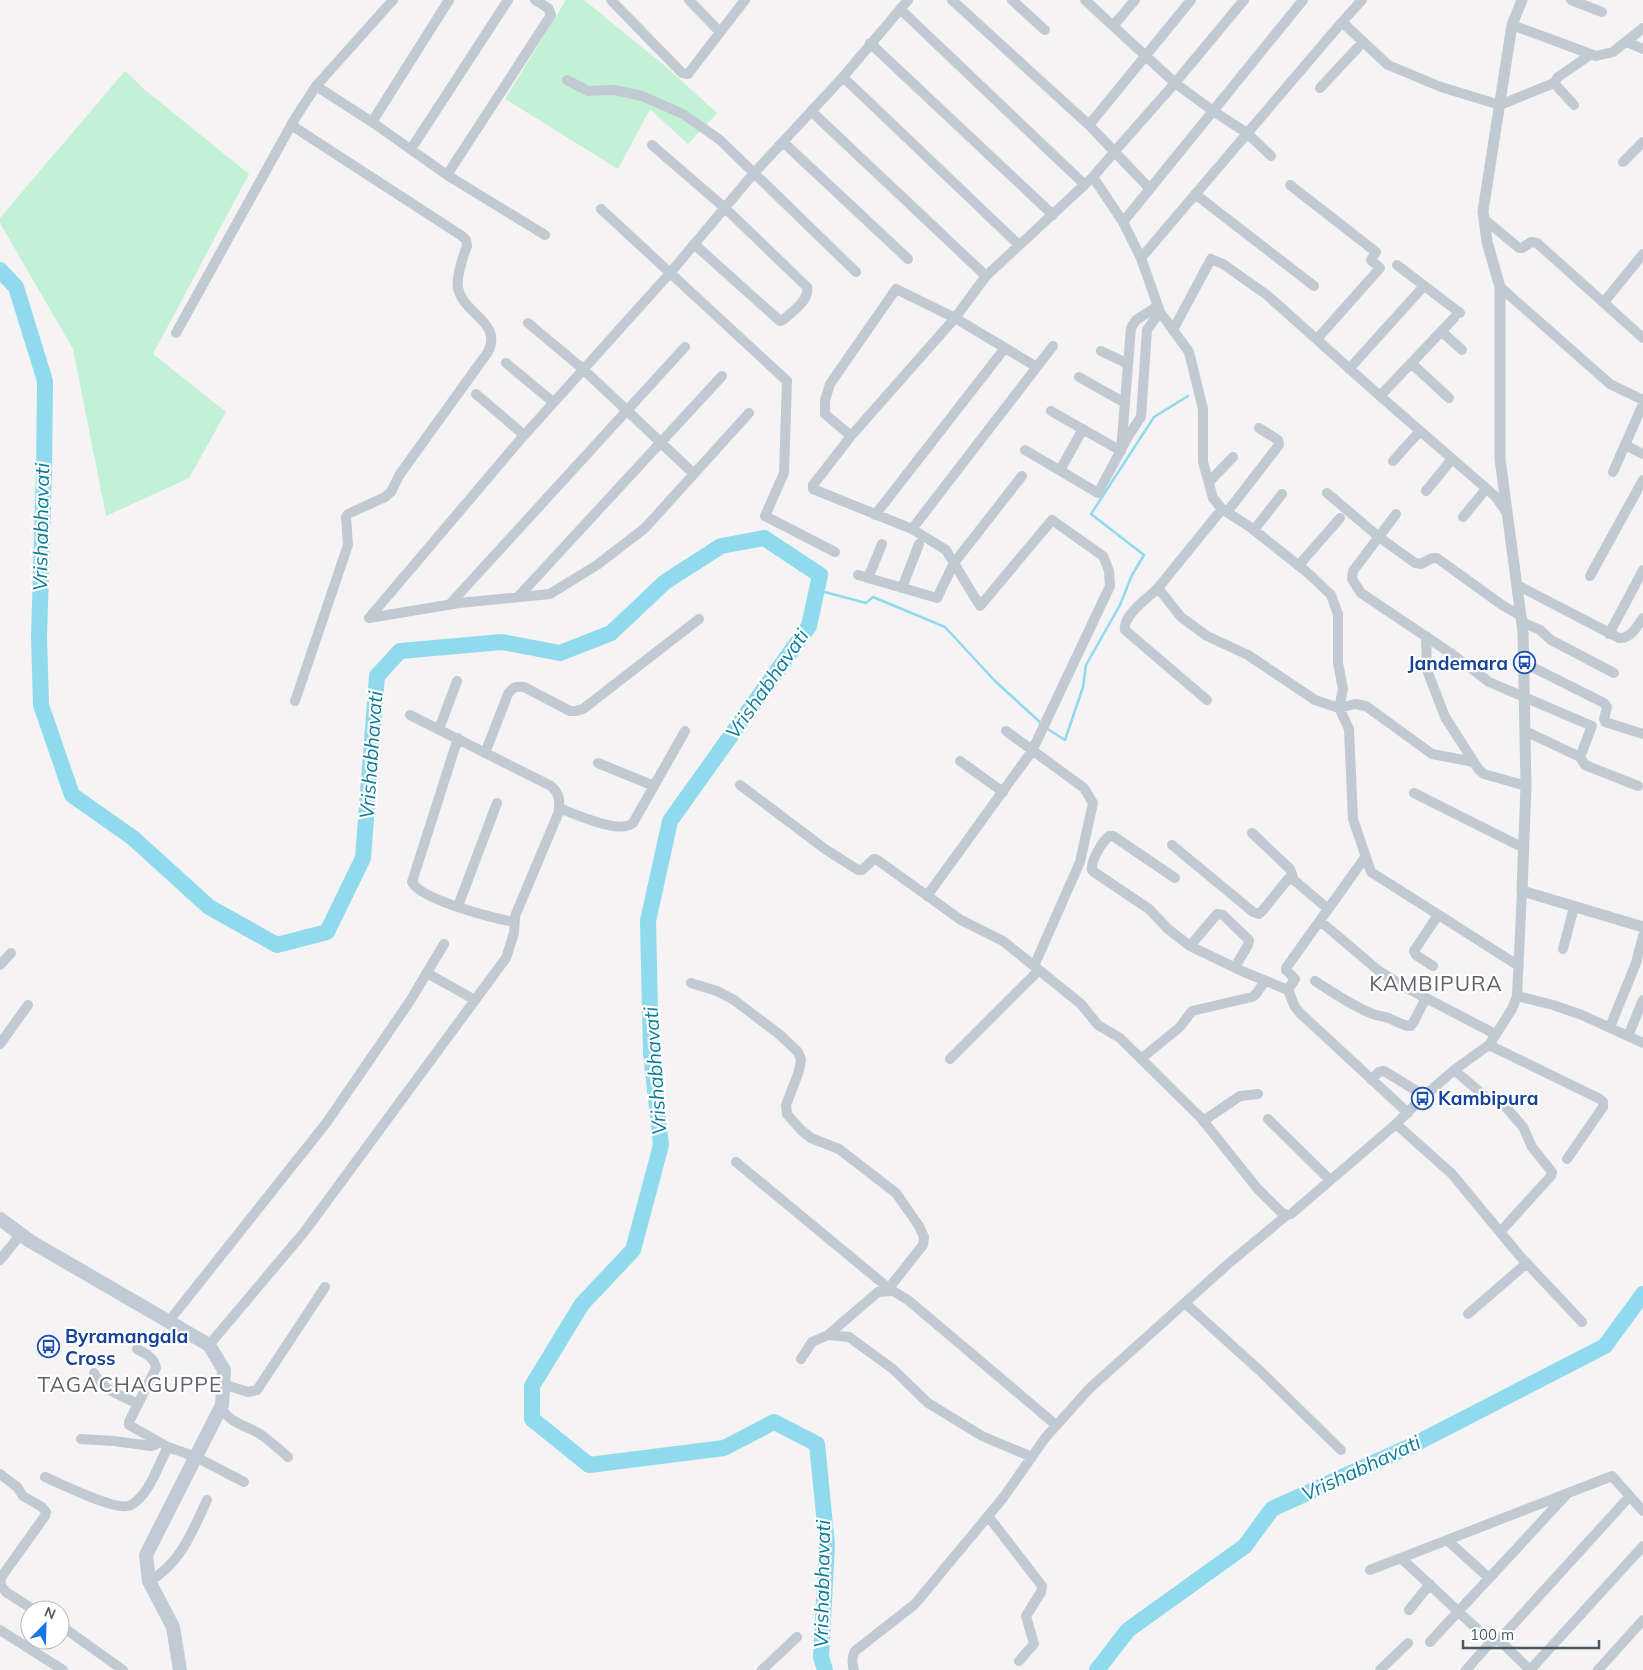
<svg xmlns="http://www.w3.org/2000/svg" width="1643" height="1670" viewBox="0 0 1643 1670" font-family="Mulish,sans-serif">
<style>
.green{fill:#c3f1d5}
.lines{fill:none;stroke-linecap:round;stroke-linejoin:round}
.stream{stroke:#90daee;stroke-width:2.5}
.river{stroke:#90daee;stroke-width:16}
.minor{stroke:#c1cad2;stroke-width:10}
.tertiary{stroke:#c1cad2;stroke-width:11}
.secondary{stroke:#c1cbd6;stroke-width:14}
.labels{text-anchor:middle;stroke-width:4.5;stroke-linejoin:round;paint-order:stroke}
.transit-label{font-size:19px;font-weight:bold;fill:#164399;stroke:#fff;text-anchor:start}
.water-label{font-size:20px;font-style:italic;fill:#0c7c9b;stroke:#fff}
.quarter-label{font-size:21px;letter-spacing:1px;fill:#5f6368;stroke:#fff}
</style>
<rect width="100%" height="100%" fill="#f5f3f3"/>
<path class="green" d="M566,0h18l81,66 52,47 -29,31 -38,-35 -32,60 -113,-70z
M125,71l20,19 104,84 -96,180 73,58 -37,66 -83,38 -33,-167 -73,-126v-5z"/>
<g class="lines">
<path class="stream" d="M817,590l49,13 7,-6 72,30 50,54 47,43
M1046,728l19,12 18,-53 3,-22 34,-60 12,-30 12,-20 -53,-41 63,-97 34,-21"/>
<path class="river" d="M0,270l16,17 29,94 -1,90 -5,166 2,68 31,90 61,43 76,69 68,38 50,-13 36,-74 14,-182 23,-25 102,-9 58,11 51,-20 54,-51 56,-36 43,-8 56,37 -11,51 -139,195 -22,100 3,132 10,92 -28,105 -51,54 -50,82v33l57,46 135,-17 50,-26 43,22 10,101 -6,112 4,13
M1097,1670l31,-40 117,-84 27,-37 141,-64 192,-99 38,-52"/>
<path class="minor" d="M611,0l71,73 6,1 57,-74
M689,0l31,32
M952,0l137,125 61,64
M1012,0l33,30
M1085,0l90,83 38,28 34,22 24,23
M1571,0l31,12
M900,9l184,175
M1342,22l46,43 53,22 59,18 54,-22
M1512,25l84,31 17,-4 30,-24
M1113,26l22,-26
M1626,42l17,7
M870,43l183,172
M843,77l176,168
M567,80l21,11 26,-1 28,6 41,18 37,26 136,132
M316,86l56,36 75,53 104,-160 -3,-7 -13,-8
M1320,88l43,-46
M1574,105l-20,-22 4,-6 32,-22
M811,111l175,165
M372,122l77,-122
M291,125l171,111 4,4 1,6c-4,10 -11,32 -9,42 5,26 45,34 30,64l-88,122 -9,18 -6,5 -37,17 -2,3 2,28 -53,156
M1089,125l102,-125
M783,142l125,117
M652,145l74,64 81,78c3,13 -15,25 -24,33l-3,1 -86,-77
M411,149l97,-149
M1623,162l20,-20
M447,175l98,60
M1093,177l30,45 18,36 19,54 29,40 14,57v53l10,36 9,11 28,18 58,46 23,22 7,19v49l5,26 -4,19 10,21 4,90 18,53 148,94
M1290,185l86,67 -5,8 9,8 -63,71
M1195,194l119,92
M601,209l186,172 -3,92 -19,43 70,36
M1484,219l35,29h3l9,-6 6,1 106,95
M1123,222l180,-222
M1141,258l201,-236 20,-22
M1397,265l63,48
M1500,287l110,97 33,16
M1604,302l39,-48
M528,323l55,46 111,105
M1173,330l38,-71 12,5 44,31 113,101 115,100 12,17
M1441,331l21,19
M176,333l118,-213 22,-34 77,-86
M1053,346l-141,183 -99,-40v-4l38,-49 104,-118 31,-42 107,-99 22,-26 60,-68 69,-83
M1101,351l27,13
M506,363l47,39
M1411,363l38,35
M1349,369l75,-83
M1079,377l46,26
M476,394l48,41
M1380,396l74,-78
M1051,411l70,40 10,-123 5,-8 22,-14
M749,413l-104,115 -48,37 -47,29 -91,9 -90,15 151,-178 150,-167 84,-100 89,-96 65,-77
M851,436l-26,-22v-14l5,-16 66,-95 59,29 82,49
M1625,445l18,9
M1025,450l73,43 31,-58 12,-18 6,-87 13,-18
M1393,461l27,-30
M1060,470l23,-41
M1613,472l30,-68
M1209,482l24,-25
M1426,491l26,-32
M1327,493l52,44 36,26 6,1 11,-6h5l65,47 19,11
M1222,509l-64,79 23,29 26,19 41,19 67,45 24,8 16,-4 11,2 66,48 42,8
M1227,512l52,-67 -1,-5 -19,-12
M1396,514l-43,57 -1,8 9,14 91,61 37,28 103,44 -12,31 -55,-26
M875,515l130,-167
M1463,517l23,-28
M912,529l34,21 34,56 72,-86 51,36 6,15 1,15 -78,165 -105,145
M1254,530l28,-36
M1299,565l41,-47
M858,575l79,23 17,-35 68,-87
M1590,576l53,-96
M868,578l14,-34
M1517,585l102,53c11,1 18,-11 24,-20
M902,588l17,-44
M1158,588c-10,10 -36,28 -33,42l82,70
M518,597l204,-221
M450,604l235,-257
M1522,622l18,8 11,10 63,33
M1609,634l34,-64
M1426,636l1,34 18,47 34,53 5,4 42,12
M1524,663l80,40 3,4 -3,12 1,3 38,12
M439,729l18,-48
M1006,731l78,57 9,15 -13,59 -46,104
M458,738l-46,144c9,18 81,36 102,40
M485,753l23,-59c5,-7 7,-8 16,-7l46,24h6l7,-2 116,-90
M1580,757l5,8 53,21
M960,761l43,31
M598,763l56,23
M740,785l85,64 33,21h4l12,-11h2l85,61 42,21 78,63 17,21 22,13 81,80 56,70 25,25 5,2
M1414,793l110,55
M559,808c17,6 60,27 74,15l52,-92
M1252,833l38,36 4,11
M1172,845l81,67 6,2 4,-4 25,-31 6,1 34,29
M1175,878l-62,-42h-4c-7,6 -18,24 -17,34l2,2 55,37 19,20 22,17 54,26 44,18 7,-11 -9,-9v-2l80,-112
M458,906l39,-103
M1320,921l59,50 24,15 92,48
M1190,946l27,-32 6,1 26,25 -1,5 -13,22
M1563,949l11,-42
M0,965l11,-12
M1433,966l-17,-11 -2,-4 24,-36
M427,973l48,27
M1315,981c19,12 37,25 58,33 5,2 10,2 16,4 7,3 14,8 22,8l2,-3 13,-25
M691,983l26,8 17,9 45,34 19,18 3,7 -2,12 -13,34 1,9 14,16 10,8 28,11 57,44 23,33 5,11 -1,8 -34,43
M1288,990l7,17 5,6 108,100
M1517,996l36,9 29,10 61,28
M1610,1027l26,-64 7,-27
M1628,1036l15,-36
M0,1044l28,-39
M1489,1045l111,54 3,3v5l-36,52
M1142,1058l38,-31 12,-16 60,-14 4,-3 9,-13
M950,1059l89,-89
M1454,1070l33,28 17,7 19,22 9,20 20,25 -1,4 -51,56
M1371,1080l8,-8 5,-1 41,25
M1268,1119l62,61
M1203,1121l37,-25 18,-2
M1396,1124l56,50 67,81 63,67
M736,1162l156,129
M0,1260l21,-26
M1185,1303l73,66 83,81
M1468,1314l59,-51
M169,1321l158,-199 83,-121 34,-57
M828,1335l50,-43 15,-1 15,9 148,125
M209,1345l96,-114 201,-273 8,-25 1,-17 43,-102c2,-12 3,-19 -7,-28l-141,-71
M137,1349c8,4 18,9 19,19l-18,36
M801,1359l11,-17 16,-7 21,2 44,32 35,34 54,33 50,21
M94,1373c9,18 27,22 44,31l-9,18v3l39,22
M223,1384l25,8 9,-2 68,-103
M221,1407c8,16 24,18 39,27 10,7 19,15 28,23
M81,1439l33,2 37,5 4,-1 3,-3
M0,1474l17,13 6,9 19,11 4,5 -1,4 -43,60 -2,8 6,8 28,18
M45,1477c15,6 73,36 86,28 19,-11 27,-40 37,-58l28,10 48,25
M988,1516l54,70 -1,6 -15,24 8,28 -15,17
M1447,1540l42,38
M1401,1558l90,84
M1370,1570l242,-94 31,35
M149,1581c31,-16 44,-51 58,-81
M1409,1610l21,-26
M60,1625l63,45
M0,1630l63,40
M1499,1640l131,-144
M1430,1642l137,-148
M762,1670l35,-33
M854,1670c-2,-6 -2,-14 1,-19l60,-47 88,-106 42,-60 45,-50 138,-124 59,-49 4,-1 105,-90 26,-26 32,-28 35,-25 23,-36 5,-13 5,-105
M1380,1670l28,-27
M1466,1670l25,-28 8,-2 31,30
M1530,1670l113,-124
M1598,1670l45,-50"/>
<path class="tertiary" d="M1522,0l-10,25 -29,186 4,31 13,45v172l23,173 3,154 -4,105 121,36"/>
<path class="secondary" d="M0,1219l30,22 179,104 15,25 -2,35 -76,150 3,26 24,46 7,43"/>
</g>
<defs>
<symbol id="bus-ring" viewBox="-11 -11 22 22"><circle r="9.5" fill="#fff" stroke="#1a4fb4" stroke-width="1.5"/><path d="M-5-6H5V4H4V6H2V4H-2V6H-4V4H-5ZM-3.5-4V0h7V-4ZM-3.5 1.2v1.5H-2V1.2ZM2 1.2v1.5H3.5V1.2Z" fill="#1a4fb4"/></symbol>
</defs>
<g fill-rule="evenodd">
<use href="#bus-ring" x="1512" y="650" width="25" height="25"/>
<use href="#bus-ring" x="1410" y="1086" width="25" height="25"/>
<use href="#bus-ring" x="36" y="1334" width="25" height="25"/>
</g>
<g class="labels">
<g class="transit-label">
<text x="1508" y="670" text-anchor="end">Jandemara</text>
<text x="1438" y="1105">Kambipura</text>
<text x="65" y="1343">Byramangala<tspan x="65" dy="22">Cross</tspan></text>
</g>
<g class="water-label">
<text transform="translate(41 527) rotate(-89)" y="7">Vrishabhavati</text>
<text transform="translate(767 684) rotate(-55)" y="7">Vrishabhavati</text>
<text transform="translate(371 755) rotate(-86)" y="7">Vrishabhavati</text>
<text transform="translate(655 1071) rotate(-94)" y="7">Vrishabhavati</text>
<text transform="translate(1361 1468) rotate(-25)" y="7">Vrishabhavati</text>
<text transform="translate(822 1584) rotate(-89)" y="7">Vrishabhavati</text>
</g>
<g class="quarter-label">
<text x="1436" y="991">KAMBIPURA</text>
<text x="130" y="1392">TAGACHAGUPPE</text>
</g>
</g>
<g transform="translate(45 1625) rotate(23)"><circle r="24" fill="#ffffff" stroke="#b7bbc0"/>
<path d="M0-4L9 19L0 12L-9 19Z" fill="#1a73e8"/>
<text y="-8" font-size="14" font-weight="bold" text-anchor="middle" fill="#4a5661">N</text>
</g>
<path d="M1463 1640v8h136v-8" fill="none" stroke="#4a5661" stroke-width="2.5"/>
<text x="1470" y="1640" font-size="15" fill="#4a5661" stroke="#ffffff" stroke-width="4" paint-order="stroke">100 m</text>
</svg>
